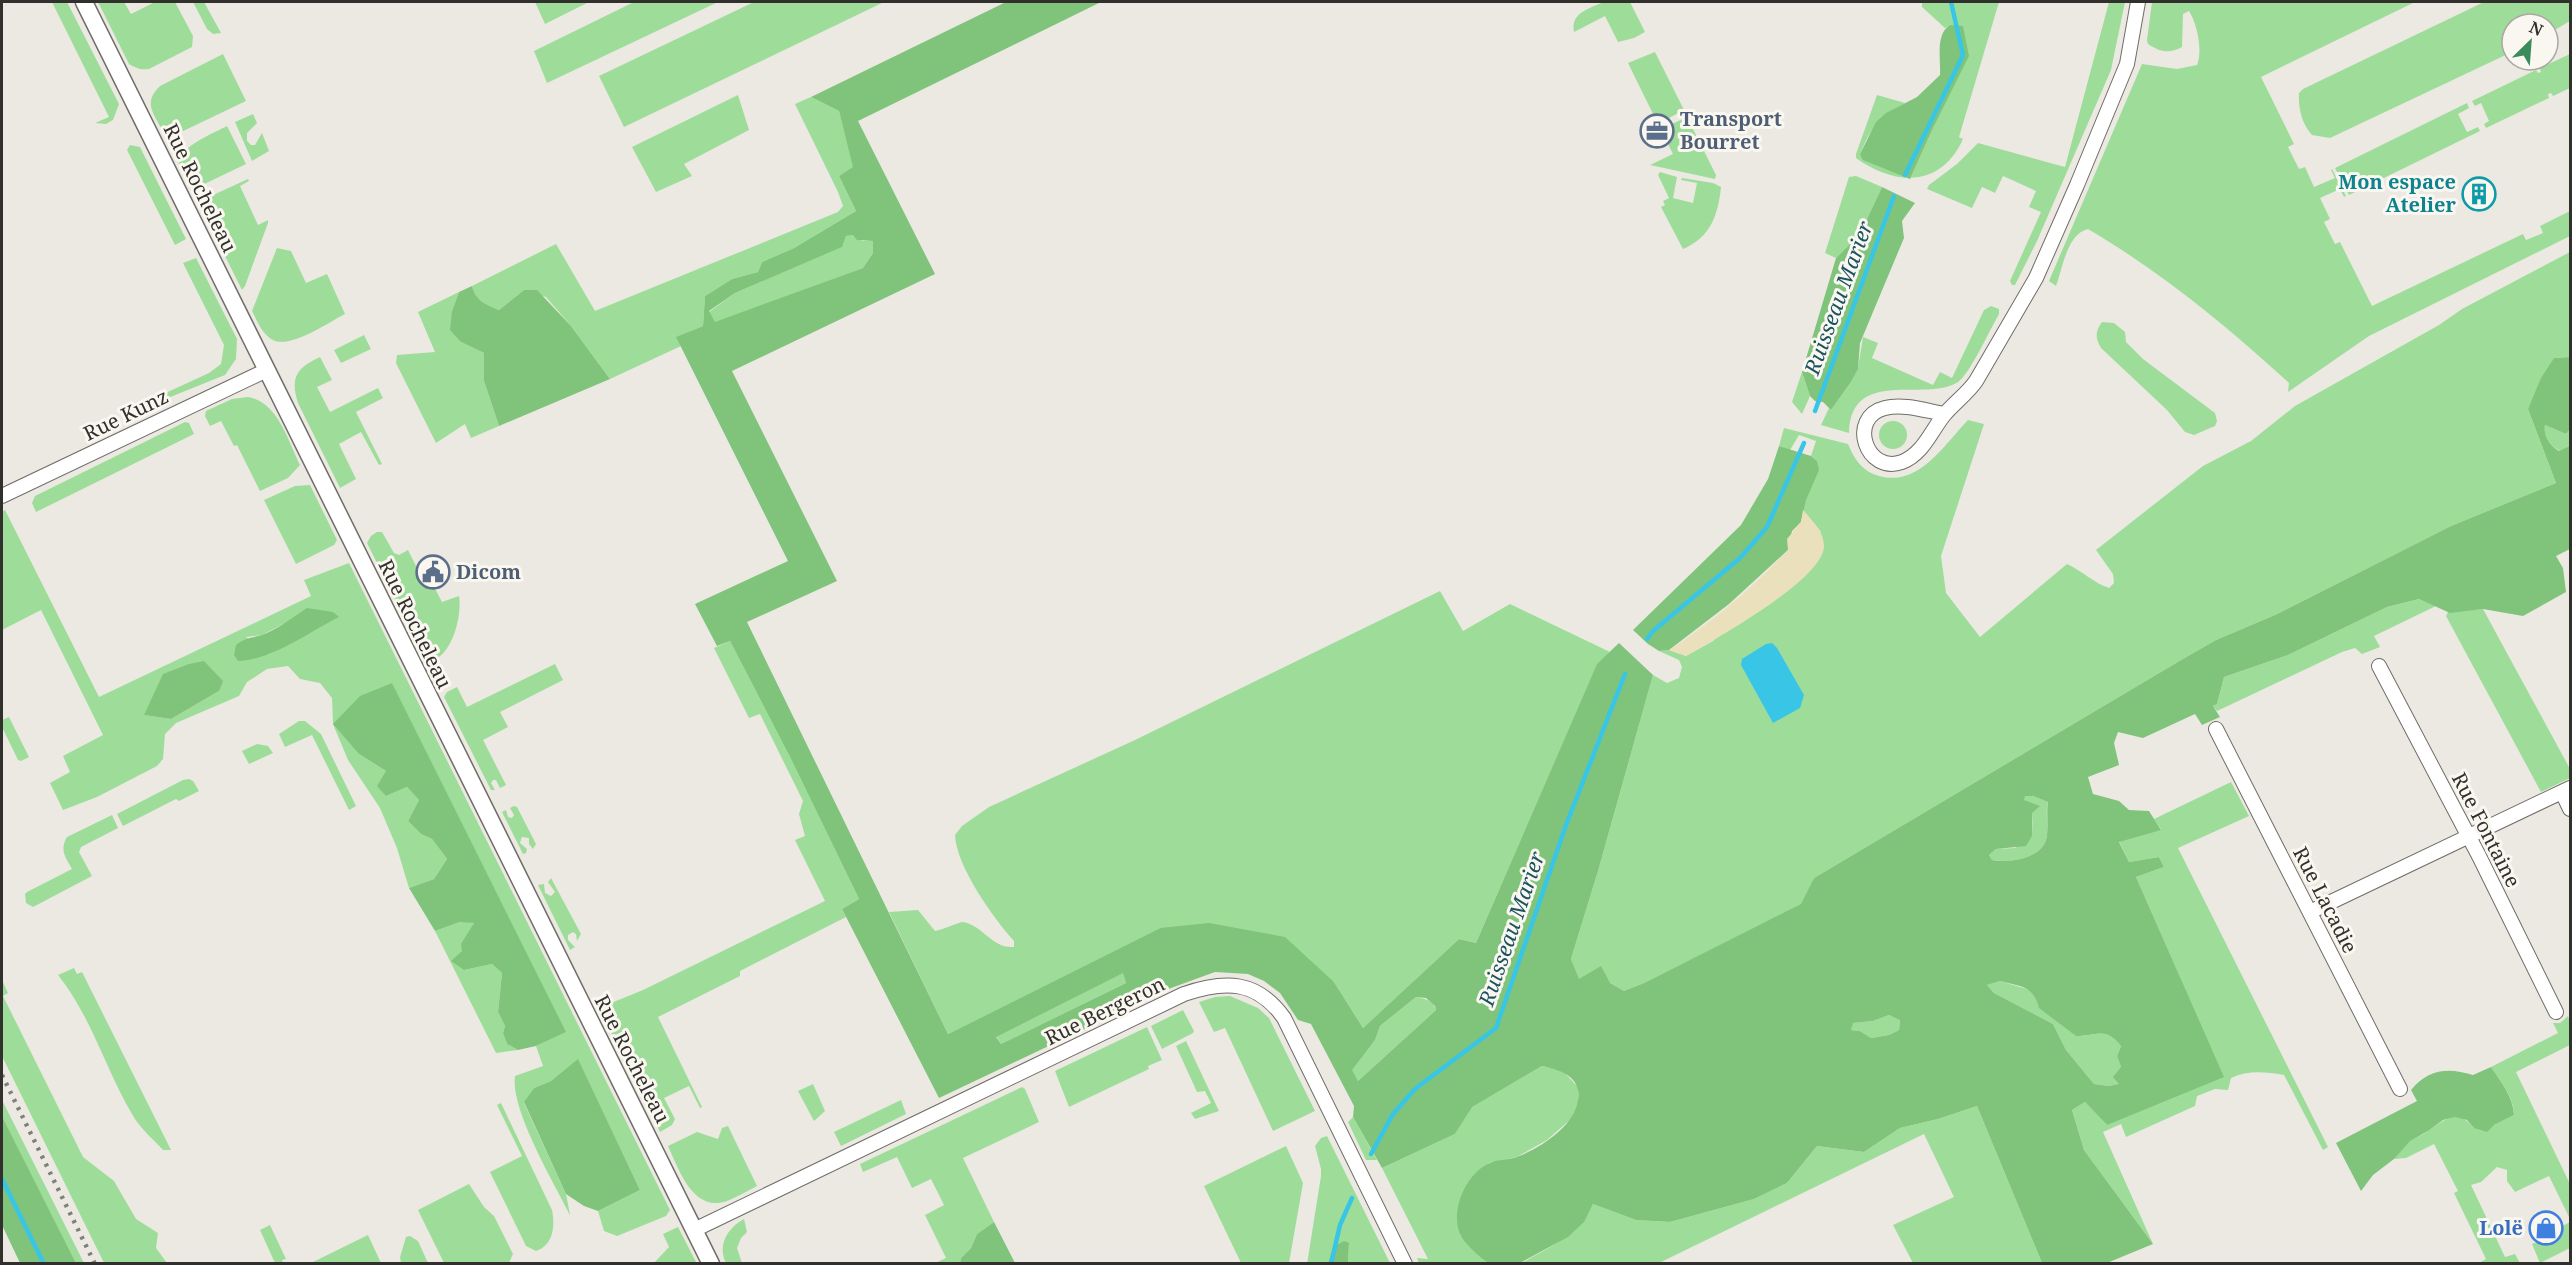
<svg xmlns="http://www.w3.org/2000/svg" width="2572" height="1265" viewBox="0 0 2572 1265" font-family="'Noto Serif',serif">
<style>
.green{fill:#9ddd99;fill-rule:evenodd}
.forest{fill:#80c47b;fill-rule:evenodd}
.sand{fill:#eae0bb}
.water{fill:#38c5e6}
.lines{fill:none;stroke-linecap:round;stroke-linejoin:round}
.stream{stroke:#38c5e6;stroke-width:4.5}
.minor-casing{stroke:#706d68;stroke-width:16}
.tertiary-casing{stroke:#706d68;stroke-width:19}
.minor{stroke:#fff;stroke-width:14}
.tertiary{stroke:#fff;stroke-width:16}
.rail{stroke:#807f7a;stroke-width:4.5;stroke-dasharray:3 6;stroke-linecap:butt}
.labels{text-anchor:middle;stroke-width:6;stroke-linejoin:round;paint-order:stroke}
.service-label{font-size:20px;font-weight:bold;fill:#4e5e75;stroke:#faf7f0;text-anchor:start}
.culture-label{font-size:20px;font-weight:bold;fill:#0d838f;stroke:#faf7f0;text-anchor:end}
.street-label{font-size:20px;fill:#31302d;stroke:#faf7f0}
.shop-label{font-size:20px;font-weight:bold;fill:#366cbe;stroke:#faf7f0;text-anchor:end}
.water-label{font-size:21px;font-style:italic;fill:#1b5361;stroke:#faf7f0}
</style>
<rect width="100%" height="100%" fill="#ece9e3"/>
<path class="green" d="M52,2h15l52,102 -6,16 -7,4 -11,-1 14,-6z
M98,2h26l7,12 24,-12h20l18,34 -1,11 -43,22c-9,1 -13,-1 -20,-5z
M193,2h11l17,31 -8,1 -6,-5z
M535,2h54l-44,22z
M634,2h84l-171,81 -13,-32z
M754,2h130l-260,125 -25,-51z
M1604,2h26l15,30 -11,6 -16,4 -13,-26 -31,16c-4,-19 16,-24 30,-30z
M1922,2h77l-40,135 4,2c-22,49 -68,47 -107,19v-4l21,-59 28,8c-25,14 -34,24 -45,51l50,25 24,-53 16,-101 -5,3 -23,-21z
M2109,2h16l-14,68 -74,171 -22,44h-3l-2,-4 31,-69 -12,-5 7,-16 -33,-15 -8,17 -13,-6 -10,21 -45,-19 2,-4 28,-21 21,-21 87,24z
M2152,2h263l-154,75 33,67 -6,3 11,22 6,-2 9,20 21,-9 -4,-8 1,-1 14,27 -2,1 -4,-8 -20,9 10,21 -6,3 11,22 5,-2 32,64 151,-72 3,6 17,-7 -3,-7 30,-15v25l-201,100 -81,56 1,-9c-62,-57 -128,-111 -201,-154 -21,5 -25,38 -32,57l-7,-5 93,-217 35,5 20,-4c6,-15 0,-41 -8,-54l-6,3 -1,33c-13,7 -22,5 -34,-3l-1,-4z
M2484,2h86v19l-22,13v-10h-36v28l-182,86 -18,-3c-10,-11 -14,-27 -13,-42l4,-4z
M1655,52l29,58 -15,8h-7l-3,-5 -5,3 -26,-53z
M223,54l23,47 -67,32 -17,-3c-9,-18 -19,-27 -2,-44z
M2570,54v34l-17,8 -2,-3 -3,1 1,4 -63,30 -2,-4 5,-3 -8,-18 -6,3 -3,-5 64,-31 2,3 3,-1 -1,-4z
M738,95l11,35 -65,34 8,12 -36,16 -24,-45z
M811,97l28,14 15,56 -15,9 17,35 -62,37 -32,14 -4,10 -26,7 -27,17 -2,30 -26,11 4,9 -71,33 -39,-53 -25,-29 -22,-7 -25,20c-14,-6 -23,-9 -27,-24l84,-42 39,67 243,-99 5,-6 -5,-14 -43,-88z
M2467,103l2,5 -11,6 9,18 11,-5 2,4 -131,64 -14,-27z
M253,114l4,9 -10,10v8l4,4h4l7,-12 7,18 -17,10 -17,-39z
M1687,117l29,58 -1,4 -65,-14 23,-11 -7,-14 6,-3 -4,-8 4,-5z
M227,126l19,38 -50,24 -6,-2c-3,-7 -10,-15 -11,-22 -3,-16 37,-32 48,-38z
M130,145l10,2 46,92 -11,6 -48,-95z
M1660,172l17,5 -4,21 20,5 4,-20 -16,-3 1,-2 31,5 8,4c-3,28 -10,50 -38,62l-22,-42 4,-2 -2,-4 6,-3 -11,-23z
M1856,176l26,11 -22,47 -24,24 -11,-5 24,-76z
M248,179l1,2 -9,5 18,39 10,-5v3l-23,63 -3,4 -44,-88z
M853,235l9,6h11v12l-10,15 -148,55 -6,-11 26,-19 106,-46 5,-11z
M277,248l14,3 15,32 21,-9 18,40c-16,8 -57,37 -74,25 -10,-7 -14,-18 -19,-28z
M2570,252v105l-16,1 -26,51 28,74 -105,43 -176,89 -59,25 -40,23 -362,215 -12,26 -158,79 -20,8 -14,-8 -31,-3 -8,-21 27,-88 55,-196 14,8 12,-5 3,-11 -3,-7 -20,-9 10,-1 17,6 27,-15 108,-109 -18,-22 14,-49 -6,-5 5,-15 -17,-6 -9,15 -11,-4 5,-18 64,16c6,15 15,28 31,32 40,11 64,-30 89,-56l16,4 -43,132 5,37 34,44 87,-73c15,7 27,19 42,24l5,-5 -1,-9 -17,-24 107,-84 48,-25 44,-35 144,-81 23,-16z
M196,258l41,81 -1,20 -11,16 -102,41 -1,-3 87,-40 12,-9 3,-19 -41,-82z
M459,292l-7,19 9,31 23,11v28l15,45 -28,12 -6,-14 -29,19 -40,-80 1,-8 38,-3 -17,-40z
M1991,306l8,3v5c-8,14 -30,61 -41,68 -32,21 -107,-16 -109,51l-28,-8 8,-17 2,2 20,-28 7,-14 5,-31 15,6 -6,15 61,27 7,-13 12,6 32,-68z
M2102,322l12,1 11,9 1,10 17,17 72,54 2,8 -2,5 -21,9 -9,-3 -18,-22 -66,-62c-6,-10 -6,-17 1,-26z
M364,335l7,14 -30,14 -7,-13z
M320,357l12,23 -15,7 13,25 48,-24 5,10 -27,14 26,52 -3,1 -18,-33 -22,12 17,35 -16,9 -42,-85c-8,-25 -2,-35 22,-46z
M1802,372l8,24 -8,18 -10,-12z
M248,397c30,5 40,44 52,68l-12,13 -28,13 -23,-46 -3,1 -13,-25 -11,5 -5,-10 1,-5 26,-12z
M1879 435a14 14 0 1 1 28 0a14 14 0 1 1-28 0Z
M185,422l4,1 5,11 -158,78 -4,-9 3,-7z
M2545,425l21,9 4,-5 -1,18 -9,4c-11,-7 -17,-14 -15,-26z
M310,485l27,55 -3,5 -38,19 -32,-64 31,-14z
M5,510l94,187 212,-101 -7,-16 45,-17 321,647 -4,6 -49,20 -13,-5 -6,-20 42,-21 -62,-130 -27,21 -17,7 -10,15 42,91 4,21c-16,-32 -60,-106 -55,-139l28,-10 -7,-20 29,-14 -173,-348 -33,70 27,17v25l21,-9 12,13 -11,21 13,13 11,5 15,20 -13,20 -25,9 -12,-40 -17,-40 -32,-48 -15,-36 -1,-26 -12,-15 -20,-4 -12,-13 -21,3 -20,13 -8,14 -63,27 -11,11 -2,25 -6,7 -60,31 -34,13 -13,-27 20,-11 -7,-16 40,-21 -62,-125 -39,20v-118zM338,617l-69,37 -23,-17 16,-2 21,-11zM219,691l-48,28 -26,-4 7,-14z
M377,532h5l12,21 5,2 9,-5 15,30 6,-3 13,25 17,-6c3,19 -6,59 -28,65l-8,-6 -56,-112 4,-7z
M1440,591l23,40 47,-27 100,48 -13,13 -121,278 -17,-4 -96,89 -29,-46 -174,-54 -212,106 -59,-122 29,-2 17,21c7,-1 24,-9 28,-9 20,3 29,27 51,25v-6c-20,-22 -58,-75 -59,-106l7,-9 27,-19 146,-67z
M2419,599l17,7 -62,30 6,11 -18,7 -7,-6 -13,4 -125,59 -4,-5 4,-2 7,-27 64,-22 99,-48z
M2483,609l87,160v9l-29,14 -95,-176 2,-4z
M730,641l61,118 68,140 -17,10 4,8 -106,54v5l-82,41 44,90 -2,1 -11,-22 -25,12 11,21 -3,6 -12,7 -61,-124 44,-18 182,-89 -30,-61 10,-4 -6,-22 4,-13 -43,-87 -11,4 -35,-70z
M555,664l8,16 -63,32 8,15 -25,13 23,45 -6,3 -4,-8h-3l-2,3 4,7h-4l-47,-93 3,-5 10,-5 10,20z
M9,717l20,40 -8,4 -3,-1 -16,-33v-7z
M299,721h6l16,13 35,72 -7,4 -37,-75 -27,12 -6,-13z
M257,744l11,2 5,7 -24,11 -7,-13z
M189,779l4,2 6,10 -20,10 -3,-2 -53,27 -6,-12 66,-34z
M2231,782l18,34 -71,32 150,299 -5,3 -39,-75c-19,-3 -36,-5 -53,3l-3,12 -13,-1 -18,7 -2,10 -69,31 -5,-13 -18,8 50,112 -69,-94 -12,-40 13,-8 22,23 75,-143 -46,-105 28,-10 -5,-10 -30,5 -10,-21 42,-12 -7,-10z
M2024,796h9l15,6c-3,12 1,27 -2,38 -6,19 -37,23 -54,20l-3,-5 7,-6 19,-1 17,-12c0,-13 3,-28 -8,-36z
M514,806l3,1 19,37 -3,5 -4,-5v-6l-7,-1 -2,6 7,6 -1,4 -3,1 -21,-42 4,-2 2,7 4,1 2,-3 -4,-7z
M112,815l6,13 -37,19 -2,5 13,24 -59,31 -7,-4 -1,-9 2,-2 45,-23c-6,-11 -13,-19 -5,-32z
M551,878l30,56 -4,7 -1,-7 -3,-2 -5,3v5l7,7 -5,3 -32,-65 6,-1 1,9 6,3 4,-4 -7,-10z
M460,922h14l-11,29 1,19 28,-6 10,9 -4,39 7,14 -2,7 4,11 11,6 -22,3 -61,-122z
M74,968l3,6 5,-2 89,178h-8c-9,-10 -21,-20 -28,-31 -29,-47 -42,-100 -77,-144z
M1123,972l3,11 -125,61 -5,-8z
M2,980l6,13 -5,3 80,161 31,24 22,38 22,14 -2,15 11,15h-63l-102,-207z
M2000,981l30,9 46,46c23,0 27,-10 45,10l-4,10 4,11 -1,17 -11,2 -15,-2 -28,-34 -13,-26 -59,-31 -7,-8z
M1230,996l28,12 11,10 46,93 -42,20 -48,-103 -11,4 -15,-30 16,-5z
M1416,997c8,1 18,4 20,13l-78,71 -7,-11 24,-30 5,-14z
M1183,1010l11,21 -1,2 -31,16 -11,-23z
M1889,1015l11,4 -1,11 -10,5 -18,3 -11,-7 -9,-1 1,-7 21,-2z
M2568,1016l2,6v23l-54,27 54,112v35l-21,-43 -34,16 -8,-11v-11l-10,-3 -16,15 -10,3 34,72 10,-3 5,9h-41l7,-4 -32,-66 4,-2 -24,-47 -28,14 -12,1c5,-6 10,-15 17,-19 5,-3 12,-5 17,-9 17,-12 30,-23 46,-3l20,-3 20,-10c0,-18 -13,-33 -23,-48l67,-34 -5,-10h7z
M1147,1027l15,33 -14,6 1,3 -80,38 -14,-36z
M1186,1041l33,70 -24,8 -4,-6 20,-10 -6,-12 -8,1 -21,-46z
M1542,1066l20,4 16,17v19l-6,12 -25,22 -30,17 -28,6 -29,72 29,28h-70l-2,-5 11,1 -46,-91 73,-34 16,-27z
M813,1084l12,27 -11,10 -16,-30z
M1022,1087l3,2 14,33 -76,36 31,64 -17,12 -6,14 -10,10 -1,5h-25l11,-5 -21,-43 19,-10 -13,-26 -19,9 -15,-31 -34,15 -3,-8z
M2,1100l82,163h-8l-74,-147z
M901,1100l5,14 -65,32 -7,-14z
M501,1103l51,107c3,15 2,35 -16,41l-10,-5 -36,-74 32,-16 -25,-51z
M1977,1106l65,157h-129l-20,-38 61,-28 -30,-63 -265,129 -139,1c31,-18 55,-26 73,-60l43,16 34,2 84,-23 33,-16 30,-37 47,6 36,-24 38,-9z
M1353,1117l24,43h-11l-18,-38z
M728,1126l29,60c-10,5 -20,11 -30,15 -34,12 -48,-31 -59,-55l29,-14 21,7 4,-11z
M1327,1136l63,127h-42l1,-19 -16,3 -5,16 -21,1 14,-88v-7l-6,-23 6,-8z
M1286,1146l17,37 -14,80h-48l-37,-77z
M469,1184l15,23 10,9 19,38 -4,9h-65l-26,-53z
M744,1219l3,13 -6,6 -4,10 5,15h-16c-9,-17 1,-35 18,-44z
M2570,1222v26l-30,15 -8,-19 27,-11 -2,-4z
M270,1225l16,34 -4,1 1,3h-8l-15,-33z
M678,1227l18,35 -43,2 16,-17 -6,-13z
M368,1235l13,28h-70z
M410,1236l8,5 10,22h-27l-1,-6 6,-20z"/>
<path class="forest" d="M1006,2h95l-243,119 77,153 -203,97 105,210 -90,41 201,412 212,-106 49,-5 76,14 49,45 29,46 96,-89 17,4 121,-279 22,-21 34,32 -55,196 -27,88 8,20 22,-13 9,17 14,8 20,-8 157,-79 13,-26 362,-215 40,-23 59,-25 176,-89 105,-43 -28,-74 13,-31 13,-20 16,-1v72l-4,5 -21,-9c-2,12 5,20 14,26l11,-5v103l-14,7 7,12 3,24 -43,24 -40,-7 -33,4 -31,-14 -32,8 -99,48 -64,22 -7,27 -4,2 7,11 -18,8 -7,-11 -52,24 -25,-6 -4,11 5,22 -31,12 5,17 26,7 10,9 20,1 12,19 -42,12 10,20 30,-5 5,10 -28,10 88,200 -117,48 -22,-23 -13,8 12,40 69,94 -46,19h-65l-65,-157 -39,13 -38,9 -36,24 -47,-6 -30,37 -33,16 -84,23 -34,-2 -43,-16 -9,18 -16,15 -48,26h-31c-9,-5 -25,-20 -29,-29 -10,-24 6,-61 30,-71 8,-4 18,-3 27,-6 26,-10 66,-36 61,-67 -3,-16 -22,-21 -36,-24l-70,41 -17,27 -73,34 -29,-51 1,-11 -43,-82 -13,-4 -18,-27 -16,-12 -16,-7 -33,-2 -44,16 -232,110 -97,-189 17,-10 -68,-140 -61,-118 -13,5 -22,-42 93,-43 -112,-224 27,-11 2,-30 27,-17 26,-7 4,-10 32,-14 62,-37 -17,-35 14,-9 -14,-56 -28,-14zM853,235l4,5 16,1v12l-10,15 -148,54 -6,-11 26,-18 107,-46 4,-11zM2025,796h8l15,6c-2,12 1,27 -2,38 -6,19 -37,23 -54,20l-3,-5 7,-6 30,-3 6,-10v-23l8,-7 -16,-6zM1123,973l3,10 -125,61 -5,-7zM2000,981c21,6 33,4 39,27l37,28c22,0 28,-10 45,10l-4,10 4,11 -8,10 6,7 -10,2 -15,-2 -28,-34 -13,-26 -59,-31 -7,-8zM1416,997l10,1 9,8 1,4 -78,71 -6,-11 23,-30 5,-14zM1889,1015l11,5 -1,10 -10,5 -18,3 -11,-7 -9,-1 2,-7 20,-2z
M1950,25l13,1 6,30 -35,70 -24,53 -47,-19 -3,-6 16,-32 10,-9 31,-16 23,-22c1,-15 -5,-41 10,-50z
M1882,187l33,16 -13,18 2,17 -44,105 -2,26 -7,13 -20,28 -8,-8 -8,-1 -5,-5 -8,-24 34,-114 24,-24z
M472,286c4,15 13,18 27,24l25,-20h13l34,36 39,53 -111,47 -15,-45v-28l-23,-11 -11,-12 2,-19 7,-19z
M1779,446l32,10 6,5 2,9 -13,30 -5,22 -9,9 -4,19 -59,54 -60,46 -10,1 -11,-7 -15,-14 108,-105 27,-46z
M307,608l26,4 6,5c-30,15 -67,43 -101,44l-4,-6 2,-10c9,-7 15,-7 26,-10 16,-6 31,-18 45,-27z
M204,661l19,20 -4,10 -48,28 -27,-4 19,-41 26,-10z
M392,683l174,349 -30,14 -18,4 -11,-6 -4,-11 2,-7 -7,-14 4,-39 -10,-9 -28,6 -13,-9 11,-10 -1,-7 13,-21 -14,-1 -25,9 -26,-43 25,-9 13,-20 -15,-20 -11,-5 -13,-13 11,-21 -12,-13 -21,9 -9,-10 9,-15 -27,-17 -26,-30 27,-28z
M578,1059l62,131 -42,21 -14,-5 -18,-12 -42,-92 10,-14 17,-7z
M2491,1067c10,15 22,29 23,48l-20,10 -7,7 -13,-4 -7,-8 -12,-3 -12,3 -15,11 -18,10 -16,18 -21,16 -12,16 -25,-48 81,-42 -6,-11c17,-21 37,-23 62,-15z
M2,1116l74,147h-56l-18,-38z
M994,1222l21,41h-55l1,-5 10,-10 6,-14z
M1344,1241l5,2 -1,20h-20l5,-16z"/>
<path class="sand" d="M1803,510c9,11 20,20 21,35 2,33 -110,95 -138,111l-17,-6c43,-27 84,-63 119,-100l-1,-11 14,-17z"/>
<path class="water" d="M1772,643l5,5 27,47 -4,13 -27,15 -32,-58 1,-6 24,-15z"/>
<g class="lines">
<path class="stream" d="M1905,175l58,-120 -12,-53
M1815,411l79,-215
M1647,639l6,-8 87,-73 27,-31 37,-84
M1371,1154l22,-40 22,-25 81,-61 70,-203 59,-151
M2,1179l42,85
M1331,1264l9,-39 12,-27"/>
<defs>
<path id="minor" d="M1945,414c-18,-3 -42,-11 -60,-6 -38,9 -19,67 17,54 21,-8 29,-31 42,-47 10,-12 23,-21 32,-34l60,-103 41,-93 50,-121 11,-62
M2,496l265,-126
M2379,666l100,190 77,156
M2216,729l184,360
M2562,792l8,17
M2310,912l260,-124
M694,1230l490,-236c41,-14 73,-14 100,24l121,246"/>
<path id="tertiary" d="M84,2l627,1262"/>
</defs>
<use href="#minor" class="minor-casing"/>
<use href="#tertiary" class="tertiary-casing"/>
<use href="#minor" class="minor"/>
<use href="#tertiary" class="tertiary"/>
<path class="rail" d="M2,1075l93,189"/>
</g>
<defs>
<symbol id="office-ring" viewBox="-11 -11 22 22"><circle r="9.5" fill="#faf7f0" stroke="#5c6f8a" stroke-width="1.5"/><path d="M-6-3h4V-5.5h4V-3h4V5H-6ZM-1-4.5V-3h2v-1.5ZM-6 0V1H6V0Z" fill="#5c6f8a"/></symbol>
<symbol id="building-ring" viewBox="-11 -11 22 22"><circle r="9.5" fill="#faf7f0" stroke="#0f9aa8" stroke-width="1.5"/><path d="M-4-6H4V6H1V3H-1V6H-4ZM-2.5-4.3h1.7v1.8h-1.7ZM.8-4.3h1.7v1.8H.8ZM-2.5-1h1.7V.8h-1.7ZM.8-1h1.7V.8H.8Z" fill="#0f9aa8"/></symbol>
<symbol id="civic-ring" viewBox="-11 -11 22 22"><circle r="9.5" fill="#faf7f0" stroke="#5c6f8a" stroke-width="1.5"/><path d="M-.6-6.5H3V-4.5H.6V-3L4-1V1h2V6H-6V1h2V-1L-.6-3ZM-1.2 2.5V6h2.4V2.5Z" fill="#5c6f8a"/></symbol>
<symbol id="shop-ring" viewBox="-11 -11 22 22"><circle r="9.5" fill="#faf7f0" stroke="#3f7fe0" stroke-width="1.5"/><path d="M-5-2.5h2.3a2.7 3.5 0 0 1 5.4 0H5L5.5 6h-11ZM-1.5-2.5h3a1.5 2.3 0 0 0-3 0Z" fill="#3f7fe0"/></symbol>
</defs>
<g fill-rule="evenodd">
<use href="#office-ring" x="1638" y="112" width="38" height="38"/>
<use href="#building-ring" x="2460" y="175" width="38" height="38"/>
<use href="#civic-ring" x="414" y="553" width="38" height="38"/>
<use href="#shop-ring" x="2527" y="1209" width="38" height="38"/>
</g>
<g class="labels">
<g class="service-label">
<text x="1680" y="126">Transport<tspan x="1680" dy="23">Bourret</tspan></text>
<text x="456" y="579">Dicom</text>
</g>
<g class="culture-label">
<text x="2456" y="189">Mon espace<tspan x="2456" dy="23">Atelier</tspan></text>
</g>
<g class="street-label">
<text transform="translate(200 188) rotate(64)" y="7">Rue Rocheleau</text>
<text transform="translate(126 415) rotate(-26)" y="7">Rue Kunz</text>
<text transform="translate(415 624) rotate(64)" y="7">Rue Rocheleau</text>
<text transform="translate(2486 830) rotate(63)" y="7">Rue Fontaine</text>
<text transform="translate(2325 900) rotate(63)" y="7">Rue Lacadie</text>
<text transform="translate(1105 1011) rotate(-26)" y="7">Rue Bergeron</text>
<text transform="translate(632 1059) rotate(63)" y="7">Rue Rocheleau</text>
</g>
<g class="shop-label">
<text x="2523" y="1235">Lolë</text>
</g>
<g class="water-label">
<text transform="translate(1839 298) rotate(-70)" y="7">Ruisseau Marier</text>
<text transform="translate(1512 929) rotate(-71)" y="7">Ruisseau Marier</text>
</g>
</g>
<rect width="2572" height="1265" fill="none" stroke="#31302d" stroke-width="6"/>
<g transform="translate(2530 42) rotate(25)"><circle r="28" fill="#faf7f0" stroke="#aaa7a2" stroke-width="1.5"/>
<path d="M0-4.5L10 22L0 15L-10 22Z" fill="#3b8c5d"/>
<text y="-9" font-size="16" font-weight="bold" text-anchor="middle" fill="#31302d">N</text>
</g>
</svg>
